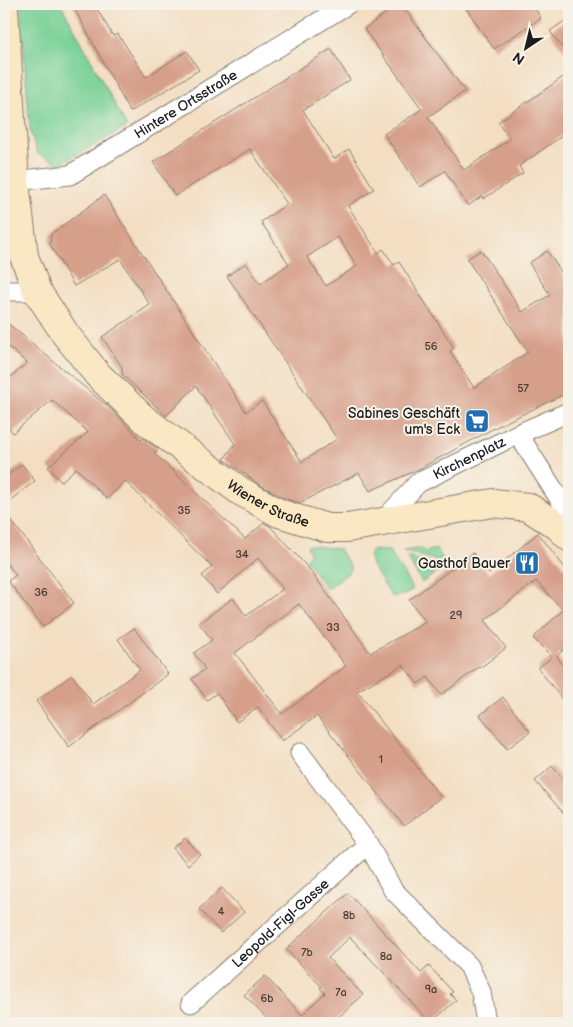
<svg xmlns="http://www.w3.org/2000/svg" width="573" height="1027" viewBox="0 0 573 1027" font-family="'Balsamiq Sans',sans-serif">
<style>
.green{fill:#77d096;stroke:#4a7659}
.building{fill:#d69f89;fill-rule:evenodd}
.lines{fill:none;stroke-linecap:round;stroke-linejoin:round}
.minor-casing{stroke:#887d6f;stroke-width:21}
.secondary-casing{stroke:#887d6f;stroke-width:30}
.minor{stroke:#fff;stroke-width:19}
.secondary{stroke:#fae7c3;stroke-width:28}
.labels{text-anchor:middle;stroke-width:4;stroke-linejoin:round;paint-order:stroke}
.number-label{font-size:11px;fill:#4a3d37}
.street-label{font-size:14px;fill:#1c1c1c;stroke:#f7f3e8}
.poi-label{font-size:14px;fill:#1c1c1c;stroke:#f7f3e8;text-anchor:end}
</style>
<rect width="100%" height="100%" fill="#f7f3e8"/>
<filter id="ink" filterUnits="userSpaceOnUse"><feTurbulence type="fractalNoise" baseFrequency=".02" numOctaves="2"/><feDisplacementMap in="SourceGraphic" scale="10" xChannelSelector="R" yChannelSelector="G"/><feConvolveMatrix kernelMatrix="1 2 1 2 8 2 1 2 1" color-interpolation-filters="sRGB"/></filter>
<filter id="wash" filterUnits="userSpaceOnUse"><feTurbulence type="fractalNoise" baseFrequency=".0096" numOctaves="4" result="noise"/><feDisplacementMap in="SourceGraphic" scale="20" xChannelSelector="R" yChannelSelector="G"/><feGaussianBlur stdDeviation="1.12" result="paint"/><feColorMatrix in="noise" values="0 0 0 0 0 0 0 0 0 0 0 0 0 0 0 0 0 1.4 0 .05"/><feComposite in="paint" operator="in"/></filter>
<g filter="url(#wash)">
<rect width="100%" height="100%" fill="#f3dec2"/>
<path class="green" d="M20,4h41l66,123 -68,37 -22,-11 -7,-23z
M309,545l30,4 12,19 -3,5 -21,16 -21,-29 4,-7 -3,-6z
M422,548l2,4 12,-3 10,14 -43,-12z
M373,550l16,1 24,38 -9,6 -12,2 -20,-31 -3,-12z
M407,557l35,11 -20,15z"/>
<g id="blocks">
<path class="building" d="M72,4h22l19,32 5,-2 28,43 41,-26 12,19 -69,42z
M399,4h2l64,87 -37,26 36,53 46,-31 -12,-17 71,-49v58l-50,35 4,7 -40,26 -1,-3 -14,10 -23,-35 -25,16 -36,-53 38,-25 -58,-80z
M463,4h69l9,14 -47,31z
M569,18v39l-19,-26z
M331,49l19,31 -47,30 31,49 15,-10 25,40 -26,17 30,47 5,-4 11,16 5,-3 55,86 -4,3 24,37 54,-36 -61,-93 14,-9 41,62 28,-17 -21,-32 18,-12 22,32v109l-71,34 -79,43 -49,22 -11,-18 -59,30 -15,-4 -28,-16 -33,-24 11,-15 -39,-58 -30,30 -44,-42v-7l-20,-30 48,-32 -30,-46 -46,27 -24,-42 1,-10 53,-39 142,217 16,-11 40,61 35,-23 -110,-163 19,-13 14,21 29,-20 -28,-42 26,-18 -37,-55 -75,47 -22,-34zM338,237l19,29 -31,20 -19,-29z
M4,320l109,91 28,29 2,-2 15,11 -4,4 91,86 19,-16 6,3 40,44 60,83 56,-31 -17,-22 64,-47 16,21 49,-41 31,40v71l-12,12 12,18v34l-31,-40 14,-11 -19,-19 30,-28 -27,-29 -51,39 21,28 -26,20 -1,-1 -38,28 -13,-18 -10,7 -15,-19 -46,26 84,106 -37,29 -87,-110 -35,25 -24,-34 -21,15 -20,-29 -10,7 -15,-21 13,-10 -11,-16 18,-13 -13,-17 34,-25 13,18 37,-27 -25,-31 -41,36 -15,-18 10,-9 -87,-86 -18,18 -31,-31 -15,14 -13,-15 40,-35 -36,-32 -39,33 -9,-11v-39l23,-20 -23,-20zM299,604l47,62 -64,48 -47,-61z
M22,464l13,17 -31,24v-27z
M4,511l70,92 -31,24 -35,-46 8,-6 -12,-15z
M134,628l34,46 -99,73 -33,-46 36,-26 21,29 47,-34 -22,-31z
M503,697l27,35 -23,17 -27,-34z
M552,766l17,20v33l-34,-38z
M185,838l15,16 -12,11 -15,-17z
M222,888l22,24 -23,21 -22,-24z
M348,893l73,80 8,-7 24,26 -3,2 6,6 -25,23 -81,-86 -22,21 35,37 -31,28h-61l-27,-28 21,-19 37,39 23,-22 -5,-5 2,-1 -36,-38z"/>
</g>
</g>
<g filter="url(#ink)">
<use href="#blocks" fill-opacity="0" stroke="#887d6f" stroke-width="1"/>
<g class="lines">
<defs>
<g id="minor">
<path id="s1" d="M5,182l65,-7 278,-171"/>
<path d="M4,291h33"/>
<path d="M518,434l46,72 -6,20"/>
<path id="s2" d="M382,522l36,-39 100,-49 51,-22"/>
<path d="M300,753l68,91 25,46 76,76 12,26 5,31"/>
<path id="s3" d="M191,1003l177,-159"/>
</g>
<g id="secondary">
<path id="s4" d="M4,9l11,173 9,74 13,35 29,44 32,40 47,45 95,71 39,22 48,15h20l146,-25 35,4 30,19 11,11"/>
</g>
</defs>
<use href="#minor" class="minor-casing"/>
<use href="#secondary" class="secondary-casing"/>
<use href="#minor" class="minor"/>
<use href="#secondary" class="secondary"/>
</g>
</g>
<defs>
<symbol id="supermarket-square" viewBox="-11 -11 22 22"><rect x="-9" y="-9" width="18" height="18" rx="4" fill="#1f6fb2" stroke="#f7f3e8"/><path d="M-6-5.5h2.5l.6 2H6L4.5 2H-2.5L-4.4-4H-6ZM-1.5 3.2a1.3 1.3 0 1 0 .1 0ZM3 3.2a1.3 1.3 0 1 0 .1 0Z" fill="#fff"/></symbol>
<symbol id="restaurant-square" viewBox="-11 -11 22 22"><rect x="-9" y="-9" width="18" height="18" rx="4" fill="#1f6fb2" stroke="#f7f3e8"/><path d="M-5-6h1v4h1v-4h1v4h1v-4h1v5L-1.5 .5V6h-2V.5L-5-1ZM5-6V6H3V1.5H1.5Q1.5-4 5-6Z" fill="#fff"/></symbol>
</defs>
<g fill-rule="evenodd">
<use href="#supermarket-square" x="463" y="407" width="28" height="28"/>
<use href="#restaurant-square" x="513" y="549" width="28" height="28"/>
</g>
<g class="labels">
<g class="number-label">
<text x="431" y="350">56</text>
<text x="523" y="392">57</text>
<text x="184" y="514">35</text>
<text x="242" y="558">34</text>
<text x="41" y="596">36</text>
<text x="456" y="619">29</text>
<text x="333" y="631">33</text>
<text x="381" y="763">1</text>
<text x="221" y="915">4</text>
<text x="349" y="919">8b</text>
<text x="307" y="956">7b</text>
<text x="386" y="960">8a</text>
<text x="431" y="993">9a</text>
<text x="341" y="996">7a</text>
<text x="267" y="1002">6b</text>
</g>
<g class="street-label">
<text dy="5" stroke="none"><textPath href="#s1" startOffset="201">Hintere Ortsstraße</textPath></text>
<text dy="5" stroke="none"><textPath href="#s2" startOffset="110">Kirchenplatz</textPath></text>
<text dy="5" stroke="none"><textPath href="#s4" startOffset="604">Wiener Straße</textPath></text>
<text dy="5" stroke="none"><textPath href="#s3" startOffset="120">Leopold-Figl-Gasse</textPath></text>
</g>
<g class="poi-label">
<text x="460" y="418">Sabines Geschäft<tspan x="460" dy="16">um's Eck</tspan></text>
<text x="510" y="568">Gasthof Bauer</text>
</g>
</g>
<rect width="573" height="1027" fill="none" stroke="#f7f3e8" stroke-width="20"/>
<g transform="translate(526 48) rotate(215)" stroke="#f7f3e8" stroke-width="4" paint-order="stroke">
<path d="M0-4L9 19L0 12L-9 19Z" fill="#1c1c1c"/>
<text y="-8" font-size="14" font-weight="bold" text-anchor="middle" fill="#1c1c1c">N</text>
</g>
</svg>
